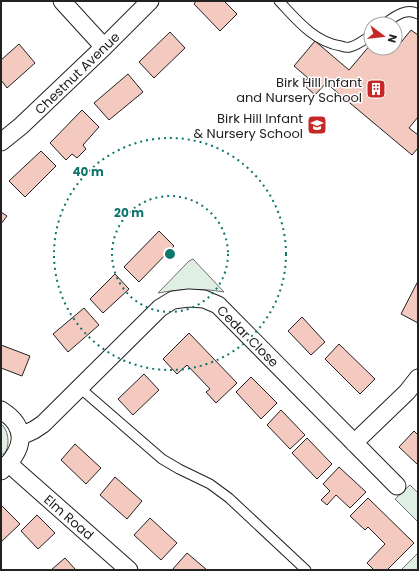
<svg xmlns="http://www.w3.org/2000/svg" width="419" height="571" viewBox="0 0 419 571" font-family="Poppins,sans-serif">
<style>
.green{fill:#e0efe3;stroke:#6f6f6f}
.building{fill:#f3c9c0;stroke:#222}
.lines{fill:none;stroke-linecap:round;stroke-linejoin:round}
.service-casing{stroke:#222;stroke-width:11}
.minor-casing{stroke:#222;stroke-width:19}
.service{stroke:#fff;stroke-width:9}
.minor{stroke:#fff;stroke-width:17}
.ring{fill:none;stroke:#0f766e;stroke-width:2;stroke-dasharray:2 4}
.labels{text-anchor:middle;stroke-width:3;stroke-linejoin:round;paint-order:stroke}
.street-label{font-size:13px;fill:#222;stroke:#fff}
.poi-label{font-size:13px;fill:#222;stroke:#fff;text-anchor:end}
.centre{fill:#0f766e;stroke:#fff;stroke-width:2}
.ring-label{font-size:12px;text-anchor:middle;font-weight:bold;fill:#0f766e;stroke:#fff;stroke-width:3;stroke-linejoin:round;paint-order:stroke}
</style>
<rect width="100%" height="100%" fill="#fff"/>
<path class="green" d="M193,259l31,33c-22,-4 -44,-3 -66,1l31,-32z
M1,424c7,5 9,19 5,27 -1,2 -3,3 -5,4z
M410,485l8,8v29l-23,-23z
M418,553v17h-17z"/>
<path class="building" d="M196,1h28l13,13 -17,17 -26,-27z
M411,30l7,5v82l-9,11 9,7v13l-6,7 -86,-72 -11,12 -12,-11 5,-6 -14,-12 21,-25 34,29 22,-26v4h4l2,1v-1h18v-5l3,3z
M170,32l15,16 -31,30 -15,-16z
M19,44l16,19 -28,25 -6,-8v-20z
M128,74l15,18 -34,28 -15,-17z
M82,110l17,17 -16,18 3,4 -9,9 -5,-4 -6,6 -16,-17z
M41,151l15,15 -31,31 -16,-16z
M1,212l6,4 -6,8z
M159,231l15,15 -35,36 -15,-15z
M115,274l14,15 -26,24 -13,-14z
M418,281v42l-17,-9z
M84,308l15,17 -31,27 -15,-18z
M302,317l23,25 -14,13 -23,-24z
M189,333l48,50 -21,20 -10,-11 4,-3 -23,-24 -10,9 -14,-15z
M339,344l36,35 -15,15 -35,-35z
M1,345l29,11 -8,20 -21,-8z
M144,374l15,16 -26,25 -15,-16z
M251,377l26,26 -16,16 -25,-27z
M281,410l24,25 -15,14 -23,-24z
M414,431l4,4v30l-19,-18z
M307,438l25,26 -15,15 -25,-26z
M75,444l26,24 -15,16 -25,-24z
M339,467l27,25 -16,16 -14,-13 -9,10 -6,-5 9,-9 -7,-7z
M115,477l27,24 -15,18 -27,-24z
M368,498l46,45 -27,27h-13l-7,-7 18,-19 -17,-17 -3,3 -15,-14z
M2,506l18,18 -19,18v-35z
M37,515l18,18 -17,16 -17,-18z
M150,518l27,25 -16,17 -27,-25z
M187,553l20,17h-35z
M65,558l11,12h-25z"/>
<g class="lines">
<defs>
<path id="service" d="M279,1c17,18 35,41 62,45 3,1 6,2 9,1 8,-2 14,-7 21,-12
M384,24c10,-7 22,-17 34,-10
M80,388l82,71 17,10 31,15 19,14 77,72"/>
<path id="minor" d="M62,1l42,46
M1,142l20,-16 83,-79 46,-46
M1,410c29,18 22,41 0,61
M21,436l13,-6 9,-6 117,-116 13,-8 16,-2 15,1 14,6 179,181
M354,443l53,-51 11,-14
M9,464l120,106"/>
</defs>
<use href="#service" class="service-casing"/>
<use href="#minor" class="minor-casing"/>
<use href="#service" class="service"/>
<use href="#minor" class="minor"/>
</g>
<g class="ring">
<circle cx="170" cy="254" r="58"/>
<circle cx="170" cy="254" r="116"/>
</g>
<defs>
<symbol id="building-square" viewBox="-11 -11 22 22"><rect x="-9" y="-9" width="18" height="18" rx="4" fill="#c62828" stroke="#fff"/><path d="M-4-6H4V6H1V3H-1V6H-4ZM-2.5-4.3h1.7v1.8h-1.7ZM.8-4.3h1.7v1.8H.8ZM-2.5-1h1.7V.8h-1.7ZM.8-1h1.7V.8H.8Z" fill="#fff"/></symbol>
<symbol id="school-square" viewBox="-11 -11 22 22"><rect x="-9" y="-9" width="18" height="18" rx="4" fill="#c62828" stroke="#fff"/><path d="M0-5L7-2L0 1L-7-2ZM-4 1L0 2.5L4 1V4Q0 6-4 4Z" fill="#fff"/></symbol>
</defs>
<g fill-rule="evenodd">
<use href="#building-square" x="365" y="78" width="22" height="22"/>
<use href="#school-square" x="306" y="114" width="22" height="22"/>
</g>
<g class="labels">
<g class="street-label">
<text transform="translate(77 73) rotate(-44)" y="5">Chestnut Avenue</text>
<text transform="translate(248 336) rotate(45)" y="5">Cedar Close</text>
<text transform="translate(69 517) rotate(41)" y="5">Elm Road</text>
</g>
<g class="poi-label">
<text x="362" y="87">Birk Hill Infant<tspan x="362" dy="15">and Nursery School</tspan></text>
<text x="303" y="123">Birk Hill Infant<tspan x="303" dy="15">&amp; Nursery School</tspan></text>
</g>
</g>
<circle cx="170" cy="254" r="6" class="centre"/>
<g class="ring-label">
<text x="88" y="176">40 m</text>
<text x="129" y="217">20 m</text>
</g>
<rect width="419" height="571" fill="none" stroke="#222222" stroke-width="4"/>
<g transform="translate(383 36) rotate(105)"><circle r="19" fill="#ffffff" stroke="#a7a7a7"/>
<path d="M0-3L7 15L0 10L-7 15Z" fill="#c62828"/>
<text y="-6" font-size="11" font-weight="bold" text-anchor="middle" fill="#222222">N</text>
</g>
</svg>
